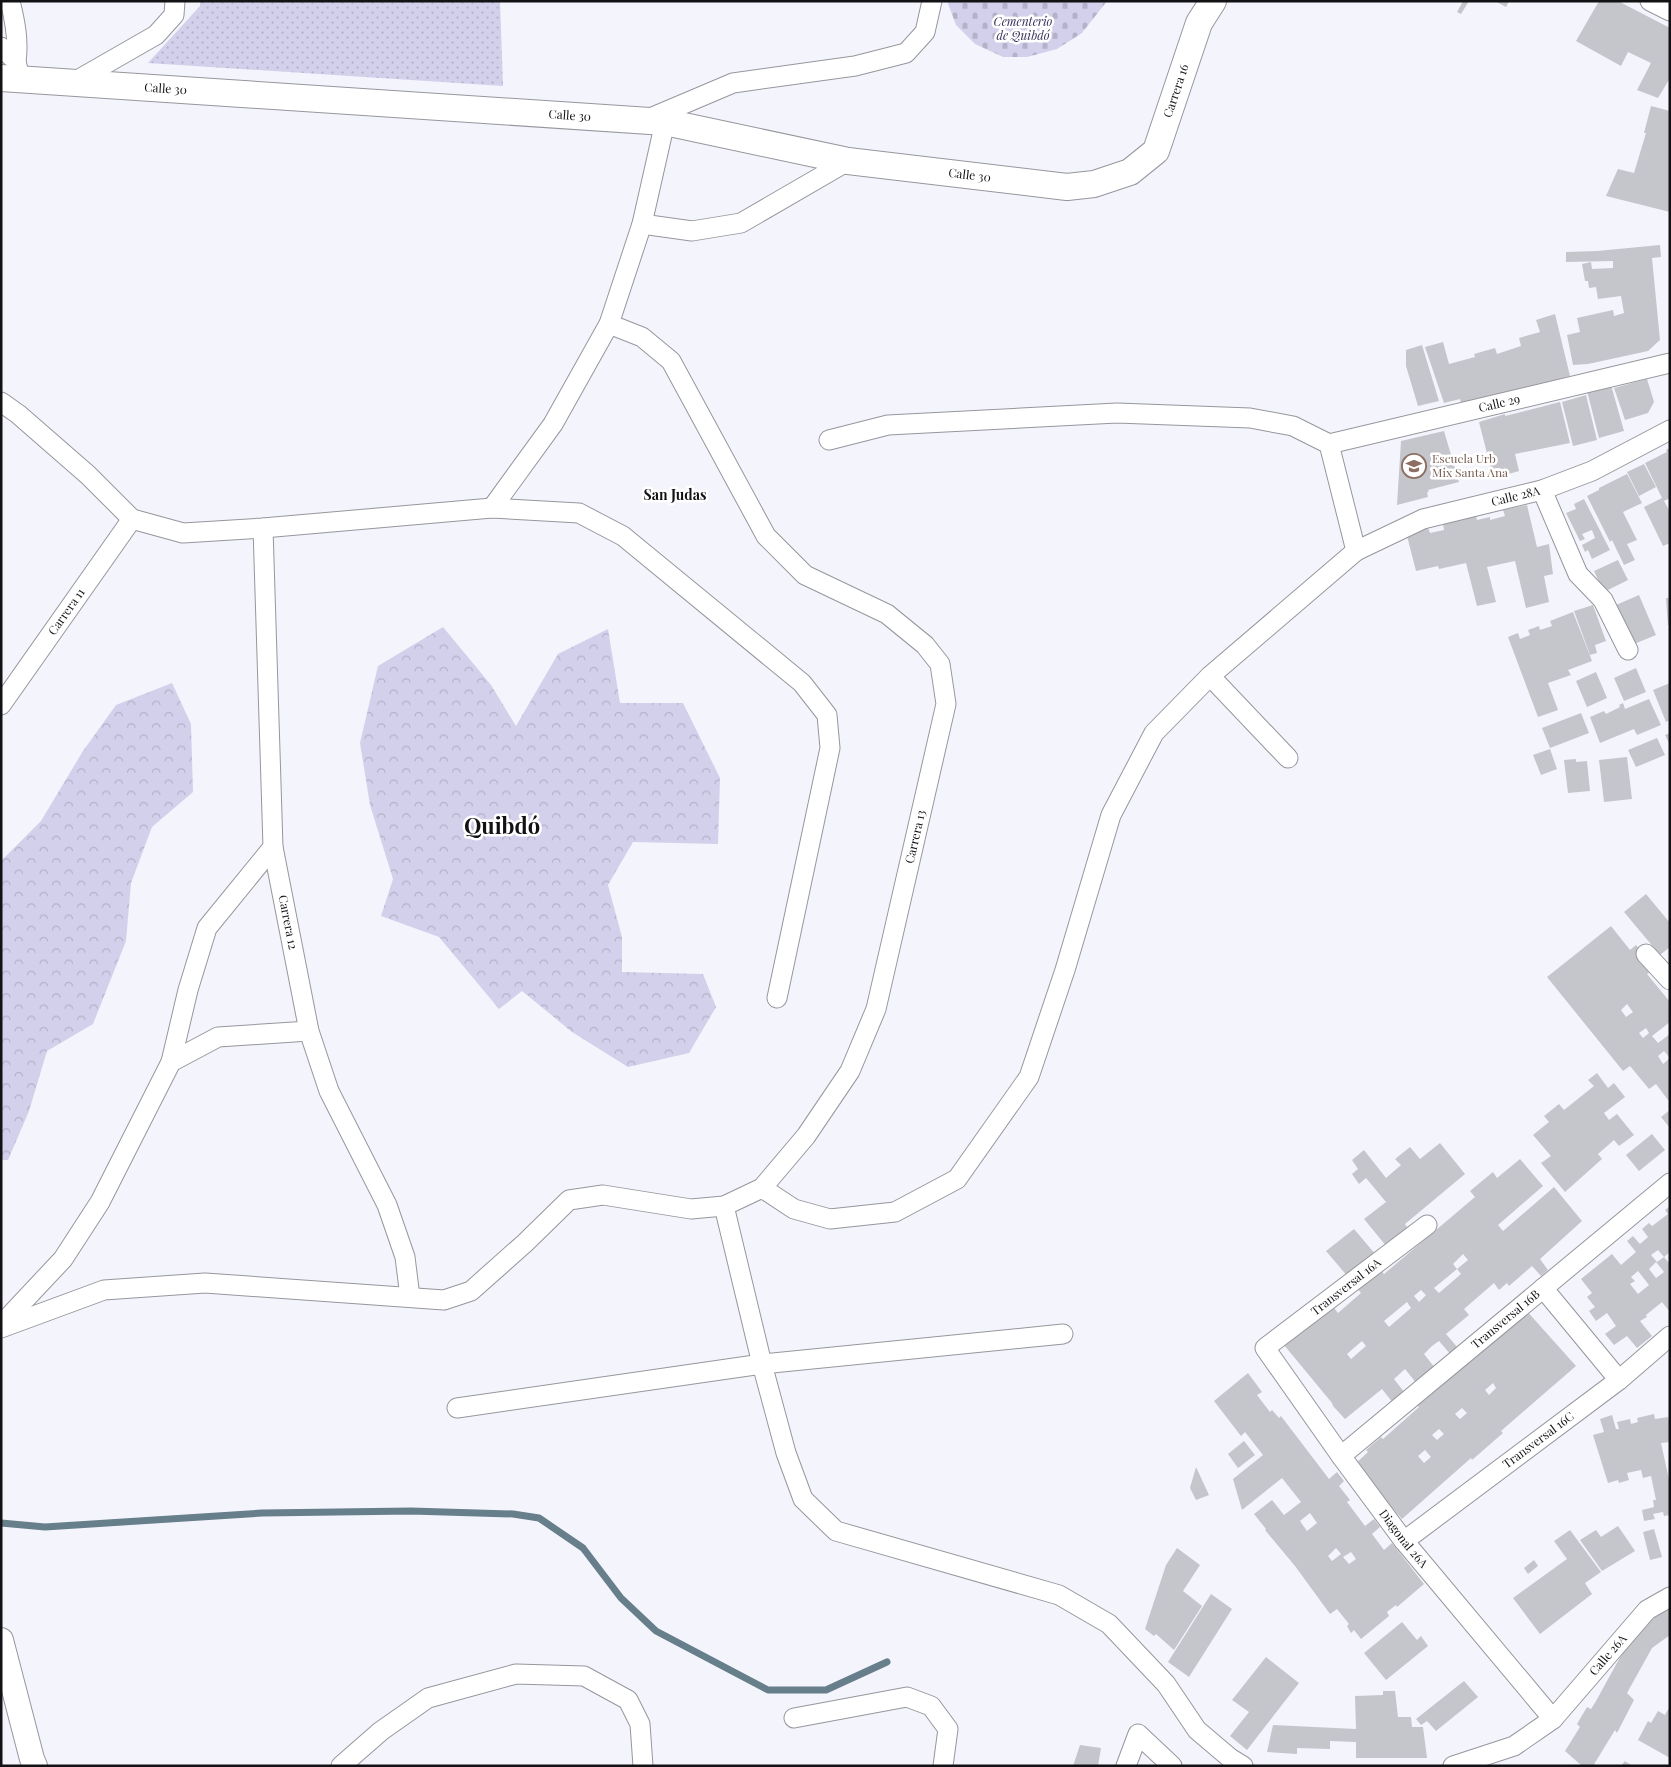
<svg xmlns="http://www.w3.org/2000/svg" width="1671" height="1767" viewBox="0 0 1671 1767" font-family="'Playfair Display',serif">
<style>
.grass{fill:url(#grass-dots)}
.forest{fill:url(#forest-crowns)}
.cemetery{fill:url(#cemetery-stones)}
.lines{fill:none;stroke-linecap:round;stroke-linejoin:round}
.stream{stroke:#677e8b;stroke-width:7}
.building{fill:#c5c5cc;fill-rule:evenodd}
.minor-casing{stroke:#96969d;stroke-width:21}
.tertiary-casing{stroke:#96969d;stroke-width:26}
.secondary-casing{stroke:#96969d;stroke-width:28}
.minor{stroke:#fff;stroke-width:19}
.tertiary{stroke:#fff;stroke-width:24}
.secondary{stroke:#fff;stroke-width:26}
.labels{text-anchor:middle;stroke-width:5;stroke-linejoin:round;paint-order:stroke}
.park-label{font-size:12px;font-style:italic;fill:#37315c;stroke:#fff}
.street-label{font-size:12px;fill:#121114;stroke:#fff}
.education-label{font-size:12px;fill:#785e54;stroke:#fff;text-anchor:start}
.neighbourhood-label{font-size:14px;font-weight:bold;fill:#121114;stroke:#fff}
.town-label{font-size:22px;font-weight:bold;fill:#121114;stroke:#fff}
</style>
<defs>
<pattern id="grass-dots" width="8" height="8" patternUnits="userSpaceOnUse" patternTransform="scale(1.25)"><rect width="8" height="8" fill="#d2d0eb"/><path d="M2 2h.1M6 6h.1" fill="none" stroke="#b3b2c9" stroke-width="1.8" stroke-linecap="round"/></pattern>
<pattern id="forest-crowns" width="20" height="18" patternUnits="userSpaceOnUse" patternTransform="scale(1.25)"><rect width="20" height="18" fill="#d2d0eb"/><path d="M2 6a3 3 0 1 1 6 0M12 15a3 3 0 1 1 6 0" fill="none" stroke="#b3b2c9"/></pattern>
<pattern id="cemetery-stones" width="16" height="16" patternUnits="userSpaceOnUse" patternTransform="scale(1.25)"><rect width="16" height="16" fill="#d2d0eb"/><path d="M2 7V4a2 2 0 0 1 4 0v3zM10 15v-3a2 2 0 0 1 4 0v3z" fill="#b3b2c9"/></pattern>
</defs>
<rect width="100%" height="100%" fill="#f4f4fc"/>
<path class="grass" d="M200,1h300l3,85 -355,-23 52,-57z"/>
<path class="forest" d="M443,627l48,58 25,41 42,-72 50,-25 12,74h63l37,75 -2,66 -85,-2 -25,43 14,52v35l81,2 13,33 -27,46 -61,14 -56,-35 -50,-41 -23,18 -60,-72 -58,-21 12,-37 -23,-74 -10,-62 18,-77z
M172,683l19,41 2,68 -41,35 -21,56 -5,58 -33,83 -46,27 -18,60 -21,49h-7v-299l40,-40 42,-70 33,-46z"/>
<path class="cemetery" d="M947,1h160l-25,32 -25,16 -30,8h-24l-28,-13 -19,-19z"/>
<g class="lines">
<path class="stream" d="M1,1523l44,4 217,-14 149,-2 102,3 26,4 44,30 38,50 35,33 112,59h58l61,-28"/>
</g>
<path class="building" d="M1463,1h6l-8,13 -4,-2z
M1495,1h14l-3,6z
M1599,1h19l52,27v50l-12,20 -21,-8 14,-27 -23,-11 -7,14 -45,-25z
M1651,106l19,5v101l-64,-16 12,-27 16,4 12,-40h-2z
M1660,245l1,12 -9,1 8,82 -12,11 -60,13 -15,1 -6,-30 13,-3 -3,-14 36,-8 1,6 10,-3 -3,-17 -23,3 -2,-12 -7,1 -1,-7h-3l-3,-17 9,-2 1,7 21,-1v-7l-47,1v-10l31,-1z
M1555,314l15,62 -84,23v-2l-25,6 -1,-4 -16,4 -19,-56 18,-5 6,22 26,-7 -1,-3 21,-6 2,6 24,-8 -2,-8 21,-6 -4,-12z
M1422,345l17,56 -21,5 -12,-40v-16z
M1647,379l7,23 -6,11 -23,7 -11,-32z
M1611,385l13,46 -25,7 -12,-47z
M1586,395l11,45 -24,6 -11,-44z
M1560,402l10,41 -55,11 4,17 -17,5 -2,-8 -9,1 -12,-47 26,-8v2z
M1444,431l15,51 -31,8 1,2h-2l1,5 -31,8 4,-64z
M1670,448v50l-6,3 6,11v31l-7,3 -19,-39 18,-9 -17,-35 22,-11 -1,-2z
M1644,464l12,23 -17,9 -12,-24z
M1627,474l15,29 -19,9 14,28 -10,4 8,16 -11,5 -12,-25 -2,2 -23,-46 12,-6v-2z
M1584,499l26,51 -18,9 -4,-9 -3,2 -3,-7 13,-7 -3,-8 -10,4 3,5 -5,2 -14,-28 10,-4 -2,-5z
M1527,505l10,42 12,-3 4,30 -9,2 5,26 -23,6 -11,-47 -28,6 9,35 -19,4 -11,-43 -27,6 -1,-3 -22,5 -10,-39 22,-4 2,5 14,-3 -1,-6 33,-8 1,4 13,-3v3l15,-4 -2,-6z
M1618,560l10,20 -24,12 -10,-21z
M1639,595l17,40 -22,9 -18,-39z
M1666,598h4v27h-2z
M1593,605l13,36 -11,4 2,8 -7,2 -16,-44z
M1573,612l19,49 -24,9 3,5 -23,8 10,27 -20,7 -30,-80 10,-4 2,6 10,-4 -2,-5 11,-4 1,4 12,-4 -2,-5z
M1636,668l10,24 -22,9 -10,-23z
M1596,672l11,26 -20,9 -11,-26z
M1670,683v37l-4,2 -13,-32z
M1649,699l12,26 -24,10 -3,-6 -34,14 -10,-26 14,-6 2,3 14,-7 -1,-2 4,-2 2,6z
M1581,713l8,20 -39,15 -8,-20z
M1670,733v12l-5,-10z
M1657,738l8,17 -29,12 -8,-17z
M1550,749l7,20 -16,6 -8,-20z
M1627,757l5,42 -28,3 -5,-42z
M1576,759v3l11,-1 3,30 -22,2 -4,-33z
M1646,894l24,29v24l-10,8 -36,-43z
M1611,926l19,24 6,-5 19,23 -8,6 23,28v20l-18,14 6,7 12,-9v24l-6,-7 -6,5 5,8 7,-6v41l-2,1 -12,-16 -7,5 -19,-23 -7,5 -76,-94zM1627,1004l6,8 -7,5 -5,-7zM1646,1028l3,5 -6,5 -4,-5z
M1597,1073l11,15 6,-5 11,14 -21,16 5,7 8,-6 17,21 -15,11 -5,-6 -16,14 4,5 -37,33 -24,-29 10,-7 -18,-21 16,-13 -5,-6 15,-12 5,6 30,-24 -6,-6z
M1670,1110v18l-9,-11z
M1652,1134l13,16 -26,21 -13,-16z
M1440,1143l25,31 -60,50 3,5 -21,18 -23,-28 22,-17 -20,-24 -7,6 -7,-10 6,-5 -6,-9 12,-10 22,28 15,-13 -6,-6 15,-12 10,12z
M1520,1159l23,27 -45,39 5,6 51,-44 28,34 -42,38 8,11 -7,6 -9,-10 -23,20 -2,-3 -8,7 -5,-7 -30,26 5,6 -23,19 12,14 -7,7 -12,-14 -7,5 -8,8 11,14 -18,16 -12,-15 -11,10 11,14 -12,10 -11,-14 -37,30 -12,-13 -1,-3 -48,-58 48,-40 6,8 23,-20 -7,-8 23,-19 7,8 91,-77 -5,-6 23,-19 4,6zM1463,1254l5,6 -11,9 4,5 -22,19 -5,-5 23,-19 -4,-5zM1421,1290l5,5 -7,7 -5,-6zM1407,1302l4,6 -22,19 -5,-6zM1362,1341l4,5 -15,13 -4,-5z
M1670,1206v46l-6,5 -6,-7 -7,5 6,7 7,-5 6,7v48l-8,-10 -16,13 1,2 -7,4 12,15 -15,12 -10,-12 -13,9 -9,-11 11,-8 -9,-13 -11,8 -7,-10 6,-4 -8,-10 5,-4 -11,-14 31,-25 9,11 15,-13 -9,-11 6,-5 7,8 8,-7 -6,-8 7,-6 3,3 16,-12 -3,-4zM1656,1262l8,10 -8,6 -7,-9zM1638,1271l11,14 -11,9 -8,-10 5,-3 -4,-4z
M1354,1229l22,26 -27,23 -23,-27z
M1525,1309l51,57 -75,65 2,2 -31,27 -1,-2 -69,61 -48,-54 14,-13 -2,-2 15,-13 2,2 36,-32 -3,-3zM1493,1383l3,5 -7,7 -4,-5zM1462,1408l5,5 -7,6 -5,-5zM1439,1429l5,5 -7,6 -5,-5zM1425,1450l6,7 -7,6 -6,-7z
M1248,1373l14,19 -5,3 13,17 2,-2 7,8 2,-2 48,63 8,-7 7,9 -5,5 11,14 -3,2 18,24 9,-7 6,8 -8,7 12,16 8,-7 32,41 -27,23 -1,-2 -9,7 2,4 -28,23 -7,-9 -3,3 -4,-7 2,-2 -12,-15 -7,5 -35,-48 -30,-36 1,-1 -12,-15 18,-14 12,15 17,-13 -19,-24 -40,32 -9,-31 30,-24 -18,-23 -4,4 -27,-35zM1310,1513l7,10 -10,8 -7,-10zM1336,1548l5,6 -9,7 -4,-5zM1351,1552l5,7 -7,5 -6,-7z
M1654,1414l1,5 13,-2 2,6v19l-9,1 9,41v31l-6,1 -1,-4 -10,2 2,5 -11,2 -2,-11 12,-3 -1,-7h3l-5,-24 -8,2 -2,-8 -14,3 2,7 -10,3 -1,-3 -10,3 -15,-48 11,-3 -4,-13 12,-4 4,14h3l-2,-7 13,-3 1,5 7,-2 -1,-4z
M1244,1441l11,14 -17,13 -10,-14z
M1196,1467l13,28 -13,5 -6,-12z
M1618,1526l17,25 -33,20 -22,-31 16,-10 5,7z
M1654,1529l8,28 -12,3 -7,-28z
M1570,1530l31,42 -16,11 7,11 -52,40 -27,-36 54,-39 -13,-18z
M1177,1548l23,17 -17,26 19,15 -28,44 -18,-16 -2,2 -9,-7 21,-64z
M1534,1560l4,6 -10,8 -4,-6z
M1211,1594l21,15 -43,68 -21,-15z
M1670,1607v28l-18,13 -25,45 7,7 -17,33 -2,-3 -22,36h-11l-17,-15 15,-24 -3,-3 10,-17 4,2 5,-8 38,-69z
M1402,1622l15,18 4,-4 7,10 -42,34 -22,-27z
M1266,1657l33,26 -52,67 -17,-14 19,-24 -17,-12z
M1464,1681l14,16 -42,34 -9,-10 -6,4 -5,-6z
M1383,1691h12l3,26h13l1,10h11l4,31h-71v-16l-26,-1v8l-33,-1v6l-30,-2 6,-27 83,4 -1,-33 28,-1z
M1670,1706v52l-32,-18 10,-19 3,2 7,-12 7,4z
M1080,1745l21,3 -3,18h-25z
M1625,1761l1,1 7,4h-12z"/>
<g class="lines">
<defs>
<g id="minor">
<path d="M10,1c5,20 9,40 6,60"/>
<path d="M1650,1l20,10"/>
<path d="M1,47l15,14 2,9"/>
<path d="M74,82l82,-47 18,-20 1,-14"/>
<path d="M648,119l85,-36 122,-17 51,-13 19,-21 7,-31"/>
<path d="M642,224l50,7 49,-8 107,-62"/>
<path d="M1,402l17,12 70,61 44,44 51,14 80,-5 229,-20 87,5 44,23 179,147 25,32 3,33 -53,250"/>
<path d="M829,440l59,-15 229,-12 133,5 43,8 36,18 27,107"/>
<path id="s1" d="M1329,444l341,-81"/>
<path d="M1542,490l36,84 25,26 25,50"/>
<path d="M492,508l61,-84 56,-100 33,-100 23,-102"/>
<path id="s2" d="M263,528l10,319 36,184 20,60 58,114 18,52 5,40"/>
<path d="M1210,676l78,82"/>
<path id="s3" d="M1,705l131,-186"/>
<path d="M1646,954l24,26"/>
<path d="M171,1062l17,-72 19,-62 66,-81"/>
<path id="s4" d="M762,1188l32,21 36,10 65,-7 62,-33 72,-102 36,-107 46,-155 43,-82 56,-57 146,-125 67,-32 119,-29 50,-19 78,-41"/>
<path d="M724,1206l38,158 24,89 17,46 33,32 223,64 50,29 57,60 31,46 33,28 13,8"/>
<path id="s5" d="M1427,1225l-162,123 76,108 63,85 149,178"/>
<path d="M1543,1288l76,92"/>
<path d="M1,1325l62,-66 37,-57 71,-140 47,-25 91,-6"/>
<path id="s6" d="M1,1328l103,-38 101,-7 239,17 27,-9 54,-48 44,-43 34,-5 88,14 33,-3 38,-18 44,-52 44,-65 26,-62 70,-305 -6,-40 -15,-19 -38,-31 -82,-39 -39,-39 -95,-175 -29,-24 -33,-13"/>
<path d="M457,1408l305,-44 301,-30"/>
<path id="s7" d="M1341,1456l329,-273"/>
<path id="s8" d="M1404,1541l215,-161 51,-44"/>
<path d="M794,1718l113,-21 24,9 17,23 -5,37"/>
<path d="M341,1766l40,-35 47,-33 88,-24 68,2 44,24 12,24 3,42"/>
<path d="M1126,1766l12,-32 34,32"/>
<path id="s9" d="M1453,1766l61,-20 39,-27 94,-109 23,-13"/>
</g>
<path id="tertiary" d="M1,1640l31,119 3,7"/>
<g id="secondary">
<path id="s10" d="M1,78l664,44 183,39 219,26 27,-3 36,-12 26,-21 43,-128 14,-22"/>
</g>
</defs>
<use href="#minor" class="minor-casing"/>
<use href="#tertiary" class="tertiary-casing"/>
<use href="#secondary" class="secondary-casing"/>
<use href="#minor" class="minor"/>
<use href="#tertiary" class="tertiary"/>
<use href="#secondary" class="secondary"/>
</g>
<defs>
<symbol id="school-ring" viewBox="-11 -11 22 22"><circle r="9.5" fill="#fff" stroke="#8d6e63" stroke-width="1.5"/><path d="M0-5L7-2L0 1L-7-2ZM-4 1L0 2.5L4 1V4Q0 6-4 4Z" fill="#8d6e63"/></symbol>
</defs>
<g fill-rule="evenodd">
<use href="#school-ring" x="1400" y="452" width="28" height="28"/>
</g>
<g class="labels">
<g class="park-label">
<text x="1023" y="26">Cementerio<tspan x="1023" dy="14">de Quibdó</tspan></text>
</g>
<g class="street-label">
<text dy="4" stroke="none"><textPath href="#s10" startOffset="165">Calle 30</textPath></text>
<text dy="4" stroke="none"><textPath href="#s10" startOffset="1235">Carrera 16</textPath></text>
<text dy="4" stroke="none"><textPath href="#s10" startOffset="570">Calle 30</textPath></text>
<text dy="4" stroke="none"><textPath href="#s10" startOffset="975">Calle 30</textPath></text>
<text dy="4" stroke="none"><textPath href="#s1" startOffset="175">Calle 29</textPath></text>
<text dy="4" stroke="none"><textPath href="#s4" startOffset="1145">Calle 28A</textPath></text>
<text dy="4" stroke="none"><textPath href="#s3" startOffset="114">Carrera 11</textPath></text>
<text dy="4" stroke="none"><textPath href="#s6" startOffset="1202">Carrera 13</textPath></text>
<text dy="4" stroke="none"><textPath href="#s2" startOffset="396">Carrera 12</textPath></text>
<text transform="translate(1346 1287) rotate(-38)" y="4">Transversal 16A</text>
<text dy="4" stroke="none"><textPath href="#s7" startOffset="214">Transversal 16B</textPath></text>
<text dy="4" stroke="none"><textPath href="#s8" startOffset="168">Transversal 16C</textPath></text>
<text dy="4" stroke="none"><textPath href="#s5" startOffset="439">Diagonal 26A</textPath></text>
<text dy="4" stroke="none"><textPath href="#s9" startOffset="196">Calle 26A</textPath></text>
</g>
<g class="education-label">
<text x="1432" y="463">Escuela Urb<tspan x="1432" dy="14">Mix Santa Ana</tspan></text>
</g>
<g class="neighbourhood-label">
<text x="675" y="500">San Judas</text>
</g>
<g class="town-label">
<text x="502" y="834">Quibdó</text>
</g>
</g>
<rect width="1671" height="1767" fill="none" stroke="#121114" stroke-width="5"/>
</svg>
